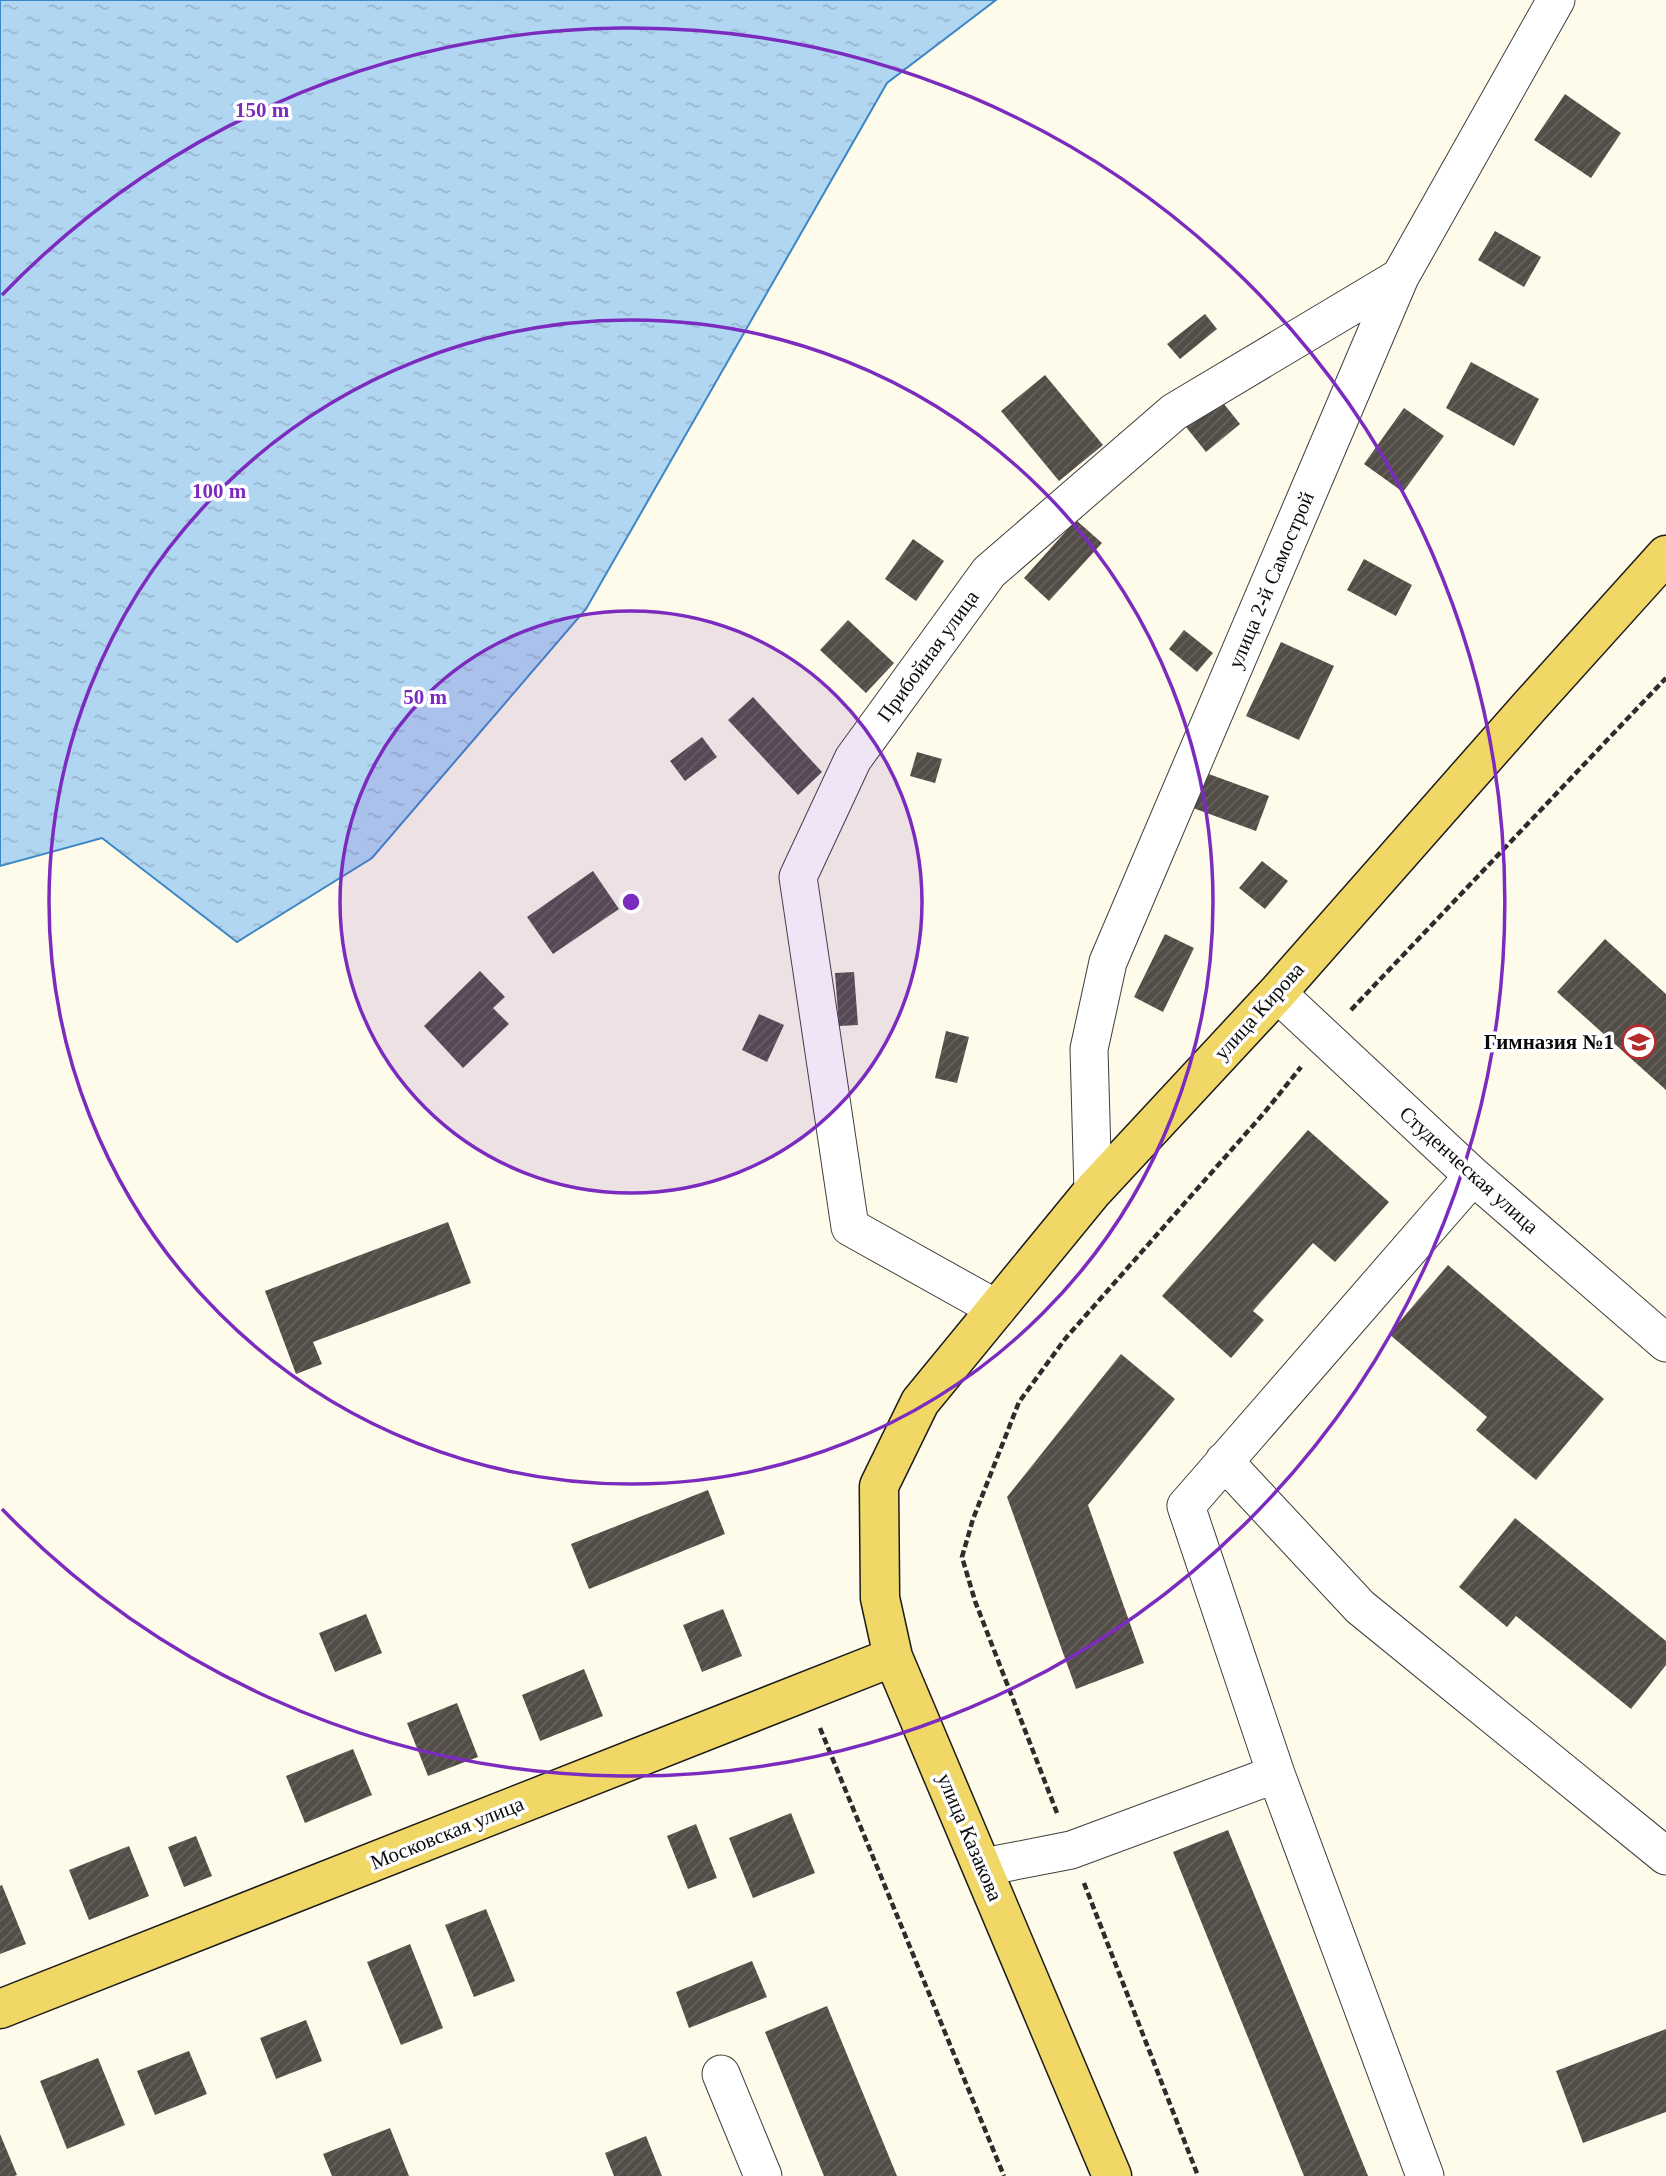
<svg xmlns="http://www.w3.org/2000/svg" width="1666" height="2176" viewBox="0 0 1666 2176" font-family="Georgia,serif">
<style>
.water{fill:url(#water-ripples);stroke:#3c87c5;stroke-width:2}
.building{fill:url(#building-hatch)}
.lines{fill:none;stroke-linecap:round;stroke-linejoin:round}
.minor-casing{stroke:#3e3e3e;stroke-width:39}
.major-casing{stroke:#1c1c1c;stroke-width:41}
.path{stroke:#2d2d2d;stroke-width:4.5;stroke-dasharray:7 3.5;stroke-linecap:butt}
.minor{stroke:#fff;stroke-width:37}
.major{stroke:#f1d766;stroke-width:38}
.ring{fill:none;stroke:#7b2cbf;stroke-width:3.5}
.labels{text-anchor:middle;stroke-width:7;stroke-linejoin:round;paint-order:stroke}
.street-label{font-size:21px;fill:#0b0b0b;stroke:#fff}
.poi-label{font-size:21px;font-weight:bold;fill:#0b0b0b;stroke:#fff;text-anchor:end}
.centre{fill:#7b2cbf;stroke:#fff;stroke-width:3.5}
.ring-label{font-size:21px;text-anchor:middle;font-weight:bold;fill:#7b2cbf;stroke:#fff;stroke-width:7;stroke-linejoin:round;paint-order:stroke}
</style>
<defs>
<pattern id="water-ripples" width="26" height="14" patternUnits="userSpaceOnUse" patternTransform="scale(1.75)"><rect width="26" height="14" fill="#b1d6f2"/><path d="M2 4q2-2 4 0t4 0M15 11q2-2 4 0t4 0" fill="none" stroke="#97b6ce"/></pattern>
<pattern id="building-hatch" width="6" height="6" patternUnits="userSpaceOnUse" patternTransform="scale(1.75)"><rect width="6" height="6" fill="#534d48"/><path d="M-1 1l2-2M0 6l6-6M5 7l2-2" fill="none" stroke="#67625e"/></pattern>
</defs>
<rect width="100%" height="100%" fill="#fefbea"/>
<path class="water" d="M0,0h996l-109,83 -301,526 -214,249 -135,84 -135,-104 -102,28z"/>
<path class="building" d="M1565,94l56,39 -30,45 -57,-38z
M1495,231l46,26 -17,30 -46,-27z
M1205,314l12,15 -37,30 -13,-15z
M1471,362l68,37 -25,47 -68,-38z
M1045,375l58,70 -44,36 -58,-70z
M1220,399l20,25 -34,28 -20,-25z
M1404,408l40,28 -41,56 -39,-28z
M1076,520l26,23 -53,58 -25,-23z
M913,539l31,22 -28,40 -31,-22z
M1364,559l48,26 -16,31 -49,-26z
M848,620l46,43 -28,30 -46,-43z
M1184,630l29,23 -16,19 -28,-23z
M1281,642l53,24 -35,74 -53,-24z
M753,697l69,75 -24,23 -70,-75z
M702,737l15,20 -32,24 -15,-20z
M917,752l25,7 -7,24 -25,-7z
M1206,773l63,23 -13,35 -63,-23z
M1262,861l26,20 -23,28 -26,-21z
M593,871l26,38 -66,45 -26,-37z
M1165,934l29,14 -31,64 -29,-15z
M1605,939l61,55v96l-109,-98z
M480,971l25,26 -12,11 16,16 -46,44 -39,-42z
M854,972l4,53 -19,1 -4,-53z
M759,1014l25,11 -17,37 -25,-12z
M946,1031l23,6 -12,46 -22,-5z
M1308,1130l81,72 -54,60 -22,-19 -60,68 11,9 -33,38 -69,-62z
M448,1222l23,61 -158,59 9,22 -26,10 -31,-83z
M1448,1265l156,134 -68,81 -60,-50 11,-13 -98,-83z
M1121,1354l54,45 -87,106 56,158 -68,26 -69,-192z
M708,1490l17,44 -136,55 -18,-45z
M1515,1518l151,123v24l-35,44 -115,-93 -9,11 -48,-40z
M723,1609l19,47 -40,16 -19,-47z
M366,1614l16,39 -47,19 -16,-39z
M584,1669l19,47 -63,25 -18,-46z
M457,1703l21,54 -50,19 -21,-53z
M353,1749l19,46 -67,28 -19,-47z
M791,1813l24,60 -62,25 -24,-60z
M696,1824l21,54 -29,11 -21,-53z
M1228,1830l140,346h-64l-131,-324z
M196,1836l16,40 -28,11 -16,-40z
M129,1846l20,50 -60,24 -20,-50z
M2,1885l24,59 -26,10v-68z
M486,1909l29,72 -41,16 -29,-72z
M410,1944l33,84 -42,17 -34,-83z
M752,1961l15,36 -78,31 -13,-36z
M827,2006l70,170h-73l-59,-144z
M306,2020l16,41 -46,18 -16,-41z
M1666,2029v83l-83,31 -27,-72z
M189,2051l18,43 -52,21 -18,-44z
M98,2058l27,67 -58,24 -27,-68z
M390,2128l19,48h-77l-9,-22z
M0,2134l17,41 -3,1h-14z
M646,2136l16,40h-48l-9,-23z"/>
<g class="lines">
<defs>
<path id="minor" d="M1277,993l196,183 193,167
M1093,1191l-4,-142 19,-87 292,-685 156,-277
M997,1309l-147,-82 -52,-350 55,-118 136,-187 185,-160 226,-135
M1224,1461l136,146 306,249
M1276,1774l149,402
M984,1867l87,-17 205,-76 -90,-268 287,-330
M721,2074l42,102"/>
<path id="major" d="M0,2009l893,-352
M1112,2176l-219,-519 -13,-59 -1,-112 41,-84 173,-211 184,-198 252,-286 137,-152"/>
</defs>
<use href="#minor" class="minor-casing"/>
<use href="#major" class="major-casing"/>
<path class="path" d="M1351,1010l315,-332
M820,1728l184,448
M1057,1813l-82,-212 -13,-44 11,-38 46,-117 46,-63 199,-226 37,-46
M1084,1883l114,293"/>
<use href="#minor" class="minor"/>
<use href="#major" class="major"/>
</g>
<circle cx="631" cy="902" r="291" fill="#7b2cbf" fill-opacity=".12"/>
<g class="ring">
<circle cx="631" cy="902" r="291"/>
<circle cx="631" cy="902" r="582"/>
<path d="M2 295A874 874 0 1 1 2 1509"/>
</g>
<defs>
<symbol id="school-ring" viewBox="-11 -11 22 22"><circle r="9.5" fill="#fff" stroke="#b32c2b" stroke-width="1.5"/><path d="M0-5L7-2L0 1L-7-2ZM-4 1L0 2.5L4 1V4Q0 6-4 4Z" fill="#b32c2b"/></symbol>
</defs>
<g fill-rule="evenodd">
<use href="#school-ring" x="1620" y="1023" width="38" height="38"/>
</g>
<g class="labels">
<g class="street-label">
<text transform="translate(1271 580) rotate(-67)" y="7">улица 2-й Самострой</text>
<text transform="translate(928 656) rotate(-54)" y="7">Прибойная улица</text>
<text transform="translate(1259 1011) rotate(-48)" y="7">улица Кирова</text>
<text transform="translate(1469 1170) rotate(42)" y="7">Студенческая улица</text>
<text transform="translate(447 1833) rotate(-22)" y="7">Московская улица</text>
<text transform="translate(970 1837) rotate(67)" y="7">улица Казакова</text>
</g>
<g class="poi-label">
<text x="1614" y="1049">Гимназия №1</text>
</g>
</g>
<circle cx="631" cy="902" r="10" class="centre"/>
<g class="ring-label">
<text x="262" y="117">150 m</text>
<text x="219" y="498">100 m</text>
<text x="425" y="704">50 m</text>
</g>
</svg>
